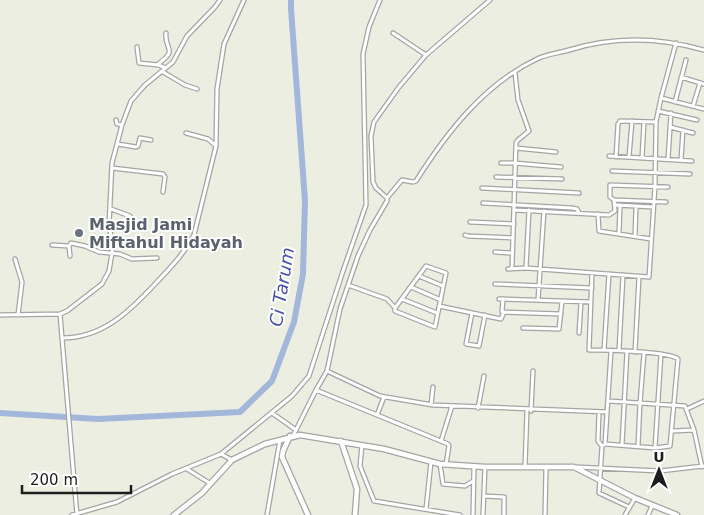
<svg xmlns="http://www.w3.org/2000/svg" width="704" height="515" viewBox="0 0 704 515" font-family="'DejaVu Sans',sans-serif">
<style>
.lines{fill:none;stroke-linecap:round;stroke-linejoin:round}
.river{stroke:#a3b7db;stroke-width:6}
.minor-casing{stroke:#a4a4a4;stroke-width:5.5}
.tertiary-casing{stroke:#a4a4a4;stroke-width:7}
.minor{stroke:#fff;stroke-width:3}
.tertiary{stroke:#fff;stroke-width:4.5}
.worship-dot{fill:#6b7280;stroke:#fff;stroke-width:2}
.labels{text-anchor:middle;stroke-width:4;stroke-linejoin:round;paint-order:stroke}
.worship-label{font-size:16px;font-weight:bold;fill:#5b616d;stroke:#fff;text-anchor:start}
.water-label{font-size:18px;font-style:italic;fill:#4b52aa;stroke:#fff}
</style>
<rect width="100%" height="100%" fill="#edeee2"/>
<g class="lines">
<path class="river" d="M0,413l98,6 142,-7 32,-31 22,-59 9,-48 2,-73 -14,-192v-9"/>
<defs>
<path id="minor" d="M393,33l33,22
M137,47l2,16 19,2 8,3
M158,64c21,-15 6,-14 8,-31
M163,72l22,13 12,4
M681,77l23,7
M661,98l43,11
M675,102l11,-42
M693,106l7,-23
M658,111l39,9
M116,120l1,4 5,1
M670,127l23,6
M186,133l22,6 8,7
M118,144l18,3 2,-1 2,-8 11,2
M516,148l40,4
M609,156l83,5
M616,157l2,-33 2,-3 36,1
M629,157l3,-36
M642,158l2,-36
M668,159l3,-46
M681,160l2,-30
M501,163h13l47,4
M112,168l51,6 2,3 -2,15
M612,171l78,3
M496,177l66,2
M482,188l97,5
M387,198l15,-18 11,2 3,-1c31,-49 69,-98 123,-123 9,-4 20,-5 30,-8 45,-14 89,-13 135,0
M614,200l52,2
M483,203l89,5 5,1 2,4
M616,205l37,2
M111,209l19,7
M514,210l95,5 6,-4 -1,-11 -4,-3v-12l58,2
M598,214l1,17 52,8
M470,222l44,2
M619,234l1,-29
M465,235l3,1 45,2
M635,236l1,-30
M52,245l17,1
M495,252l17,1
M70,256l-1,-10 2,-3 14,3 14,6 21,2 12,5 25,-1
M15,259l7,23 -4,33
M512,268l4,-125 2,-3 11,-9 -11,-31 -3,-27
M526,268l3,-58
M508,269l18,-1 123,9 6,-91 1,-64 5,-24 15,-55
M592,273l-3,77c15,0 80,1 89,9l-8,87 -15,2 -50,-4
M419,276l24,10
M495,284l97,4
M348,285l39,14 8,9 31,-42 20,7 -11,54 -40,-16v-3
M411,287l30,13
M402,299l35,14
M499,299l92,3
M503,299l-1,13 59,2
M538,300l6,-89
M439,306l62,13 3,-7
M472,313l-6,31 13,2 6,-31
M60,314l17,201
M0,315l60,-1 7,-3 35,-27 7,-13 4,-24 -4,-22 3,-62 10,-38 9,-24 14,-16 28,-23 14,-26 28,-29 5,-7
M523,328l36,1 3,-28
M579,333l2,-31
M62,338c41,0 68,-27 94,-55 14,-15 28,-29 38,-48l22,-89 1,-57 7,-45 20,-44
M604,350l5,-76
M619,350l4,-75
M611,351l-6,93 -3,2 -3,47 30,14
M635,352l4,-75
M327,371l53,25 53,9 174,7
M316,390l132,54 1,2 -3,18
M609,401l76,5 9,24 8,37
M431,405l2,-18
M478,408l6,-32
M687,409l17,-8
M531,411l2,-40
M599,412l-1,29 4,5
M272,413l24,17
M377,415l7,-18
M673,431l21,-1
M293,436l23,-46 11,-19 13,-62 18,-53 12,-26 17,-29v-3l-11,-10 -3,-6 -2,-46 3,-14 25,-35 27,-32 64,-55
M441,441l11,-35
M362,445l-2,21 14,35 86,14
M622,445l5,-94
M638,446l2,-43 4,-50
M655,448l6,-94
M221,454l11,6
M440,464l3,20 22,2 8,-5
M525,467l2,-57
M577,467l83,4 43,-5
M187,469l24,15
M484,496l20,1v18
M426,509l5,-47
M72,515l45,-13 55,-28 49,-20 71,-58 17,-20 34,-105 23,-66 -3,-151 6,-27 11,-27
M267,515l13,-75
M473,515l1,-48
M483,515l2,-48
M545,515l1,-47
M625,515l10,-17
M648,515l4,-9"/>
<path id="tertiary" d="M290,436l-7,15 -1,6 26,58
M341,441l16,48 -2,26
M174,515l28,-22 30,-33 33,-16 35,-9 84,14 56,15 45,3h89l61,31 42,17"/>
</defs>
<use href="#minor" class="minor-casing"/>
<use href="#tertiary" class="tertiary-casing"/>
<use href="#minor" class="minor"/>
<use href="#tertiary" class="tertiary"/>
</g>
<circle class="worship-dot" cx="79" cy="233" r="5"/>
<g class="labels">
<g class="worship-label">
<text x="89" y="230">Masjid Jami<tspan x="89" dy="18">Miftahul Hidayah</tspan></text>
</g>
<g class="water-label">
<text transform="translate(282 287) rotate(-81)" y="6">Ci Tarum</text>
</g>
</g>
<g transform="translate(659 470)" stroke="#ffffff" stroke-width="4" paint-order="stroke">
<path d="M0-4L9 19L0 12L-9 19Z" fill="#1d1d1d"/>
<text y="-8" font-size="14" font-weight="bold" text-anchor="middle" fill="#1d1d1d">U</text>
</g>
<path d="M22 485v8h109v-8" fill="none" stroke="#1d1d1d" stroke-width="2.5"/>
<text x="30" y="485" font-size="15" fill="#1d1d1d" stroke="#ffffff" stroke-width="4" paint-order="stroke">200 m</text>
</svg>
